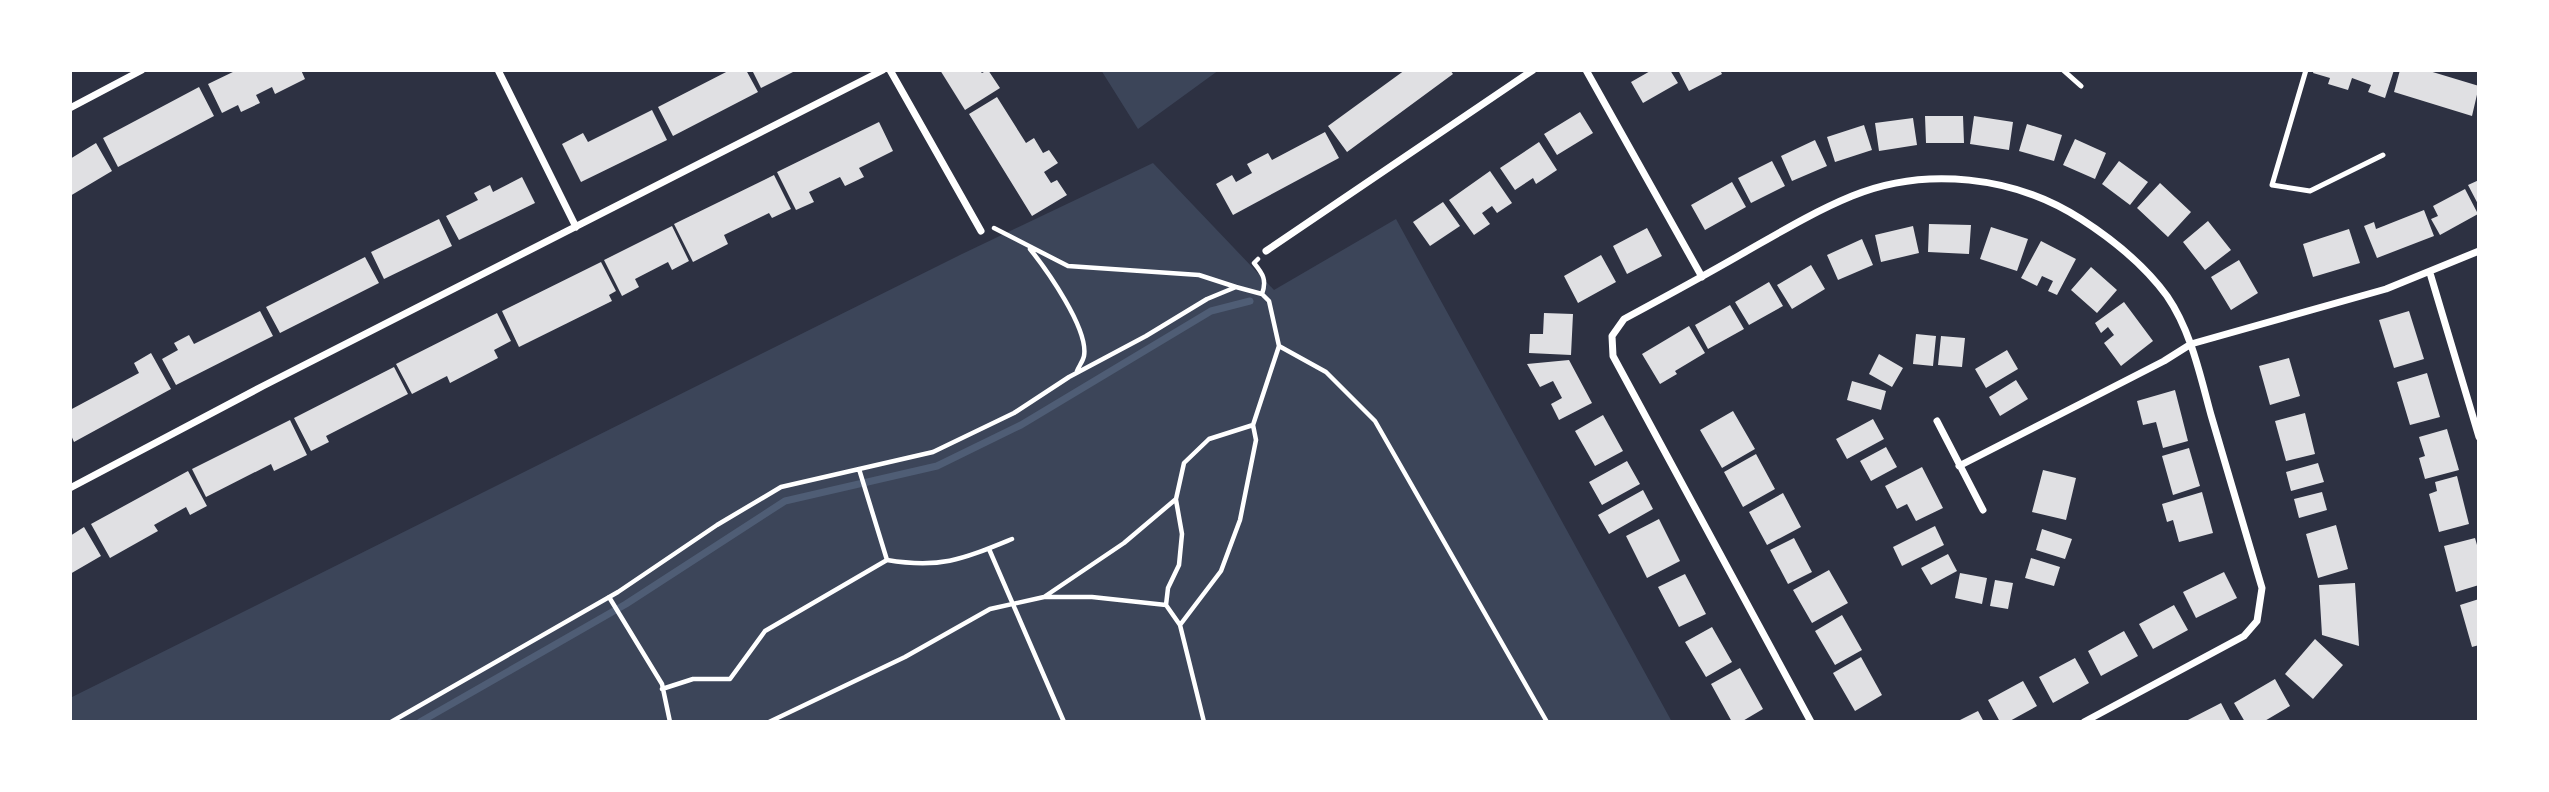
<svg xmlns="http://www.w3.org/2000/svg" width="2549" height="792" viewBox="0 0 2549 792" font-family="'Golos Text',sans-serif">
<style>
.green{fill:#3c4559}
.lines{fill:none;stroke-linecap:round;stroke-linejoin:round}
.stream{stroke:#4f5d75;stroke-width:7}
.building{fill:#e0e0e3}
.path{stroke:#fff;stroke-width:4.5}
.service{stroke:#fff;stroke-width:5}
.minor{stroke:#fff;stroke-width:7}
</style>
<rect width="100%" height="100%" fill="#2d3142"/>
<path class="green" d="M1101,70h118l-81,59z
M1153,163l121,127 122,-71 276,503h-1602v-24l892,-444z"/>
<g class="lines">
<path class="stream" d="M420,722l206,-118 159,-103 152,-35 84,-41 190,-114 39,-10"/>
</g>
<path class="building" d="M237,70h64l4,9 -30,15 -3,-7 -16,8 4,8 -19,9 -3,-7 -16,8 -14,-29z
M730,70h16l12,22 -85,44 -15,-29z
M752,70h45l-36,18z
M940,70h39l3,3 6,-3 12,18 -35,22z
M1405,70h45l3,4 -106,78 -19,-26z
M1652,70h18l8,13 -35,20 -12,-21z
M1678,70h42l2,4 -33,17z
M2314,70h80l-9,28 -17,-6 3,-7 -19,-7 -4,12 -20,-6 2,-6 -17,-5z
M2400,70h26l53,16 -7,30 -78,-24z
M199,87l15,29 -96,51 -15,-29z
M997,97l29,46 8,-5 9,15 6,-3 9,13 -14,9 7,11 6,-3 10,15 -35,21 -63,-102z
M652,110l15,30 -86,42 -19,-38 21,-11 5,9z
M1580,112l13,21 -36,22 -13,-21z
M1925,116h38l1,27h-38z
M1974,116l39,6 -4,28 -39,-6z
M1913,118l4,27 -38,6 -4,-28z
M879,122l14,29 -34,17 5,9 -19,9 -5,-9 -31,15 5,10 -18,8 -19,-38z
M2027,124l35,11 -8,26 -35,-10z
M1864,125l8,25 -37,12 -8,-25z
M1325,132l14,26 -106,57 -17,-31 16,-9 4,7 16,-9 -5,-9 21,-11 4,7z
M2075,139l31,14 -11,26 -32,-14z
M1815,140l12,26 -35,15 -11,-25z
M1539,142l18,28 -21,14 -3,-6 -18,12 -15,-22z
M96,143l16,28 -42,25v-37z
M1772,161l13,25 -34,17 -13,-25z
M2119,161l29,21 -18,23 -28,-21z
M1490,171l22,32 -15,10 -5,-7 -10,7 8,11 -16,11 -25,-35z
M774,175l17,34 -19,9 -3,-5 -45,22 4,9 -35,18 -19,-38z
M522,177l13,26 -76,37 -13,-24 32,-16 -4,-7 16,-8 3,7z
M2479,180v26l-11,-21z
M1732,182l14,25 -41,23 -14,-25z
M2160,183l31,29 -23,25 -31,-29z
M2465,189l13,25 -38,21 -9,-16 7,-3 -5,-10z
M1443,202l17,24 -30,20 -17,-24z
M2424,210l10,26 -57,22 -13,-32 10,-4 2,7z
M439,219l13,27 -68,33 -13,-27z
M2208,221l23,29 -26,20 -22,-28z
M1929,224l42,1 -2,29 -41,-2z
M672,226l17,35 -17,9 -4,-8 -33,17 4,8 -17,9 -18,-36z
M1913,226l6,27 -38,9 -6,-27z
M1991,227l37,12 -11,32 -37,-12z
M1647,228l15,28 -35,18 -14,-28z
M2349,229l11,34 -47,14 -10,-33z
M1862,239l11,26 -35,15 -11,-25z
M2041,241l35,18 -19,36 -9,-4 5,-10 -11,-5 -5,10 -16,-8z
M1601,255l15,27 -38,21 -14,-27z
M365,257l14,26 -99,50 -14,-26z
M2239,260l19,33 -27,17 -20,-33z
M601,262l15,29 -7,4 3,6 -93,46 -17,-36z
M1811,265l14,24 -33,20 -15,-24z
M2091,267l26,23 -20,23 -26,-23z
M1769,282l14,24 -34,19 -14,-23z
M2124,302l29,39 -32,25 -17,-23 10,-8 -6,-8 -7,6 -6,-10z
M1730,305l14,24 -36,20 -13,-24z
M260,311l13,25 -97,49 -14,-26 16,-9 -4,-7 15,-8 5,9z
M2409,311l15,48 -30,9 -15,-48z
M497,313l14,28 -17,9 4,8 -48,25 -3,-7 -35,18 -16,-30z
M1544,313l29,1 -2,41 -42,-2 1,-19h13z
M1689,326l16,27 -30,18 2,3 -17,10 -18,-30z
M1916,334l20,2 -3,30 -20,-2z
M1941,336l24,2 -3,29 -24,-2z
M2007,350l11,19 -32,19 -11,-19z
M151,353l20,36 -97,53 -4,-9v-23l69,-37 -5,-10z
M1879,354l24,14 -11,19 -23,-13z
M2289,358l11,38 -30,9 -11,-39z
M1569,360l23,43 -33,17 -8,-16 11,-6 -9,-17 -13,6 -13,-23z
M394,367l14,27 -82,42 3,6 -18,9 -17,-33z
M2427,373l13,44 -30,8 -13,-43z
M2016,380l12,19 -28,17 -11,-19z
M1852,381l34,10 -5,19 -34,-10z
M2175,390l13,51 -25,7 -7,-26 -13,3 -6,-24z
M1733,411l22,38 -33,19 -22,-38z
M2305,413l10,41 -29,7 -11,-40z
M1603,415l20,36 -28,15 -20,-35z
M1873,419l11,20 -37,20 -11,-20z
M290,420l17,35 -33,16 -3,-7 -65,33 -14,-28z
M2447,429l12,41 -34,9 -6,-21 6,-2 -6,-19z
M1886,447l11,20 -26,14 -11,-20z
M2189,448l11,38 -27,9 -11,-39z
M1756,454l19,35 -32,18 -19,-35z
M1627,461l13,23 -38,21 -13,-23z
M2318,463l6,19 -33,9 -5,-19z
M1922,467l21,41 -27,13 -9,-17 -10,5 -12,-23z
M2043,470l33,8 -10,42 -34,-8z
M188,471l19,35 -17,9 -4,-8 -32,18 4,6 -48,27 -19,-34z
M2457,476l12,48 -30,8 -10,-38 8,-3 -2,-9z
M1643,490l10,19 -44,25 -11,-19z
M2202,492l11,41 -34,9 -6,-22 -6,2 -5,-18z
M2322,492l5,18 -28,8 -5,-19z
M1783,493l18,34 -34,18 -18,-33z
M1659,519l21,42 -33,17 -21,-42z
M2336,525l12,44 -30,9 -12,-44z
M1935,526l9,19 -42,21 -9,-19z
M84,527l17,29 -31,18v-38z
M2042,529l30,10 -7,20 -29,-9z
M1794,538l18,34 -24,12 -18,-34z
M2475,538l4,14v33l-23,7 -12,-46z
M1948,554l9,17 -26,14 -10,-17z
M2031,558l29,9 -6,19 -29,-8z
M1829,570l19,33 -36,20 -19,-33z
M2224,572l13,26 -41,20 -13,-26z
M1960,573l27,5 -5,26 -27,-6z
M1685,574l21,40 -27,13 -21,-40z
M1995,580l18,3 -5,26 -18,-3z
M2355,583l4,63 -37,-11 -3,-50z
M2479,599v46l-7,2 -12,-42z
M2174,605l14,25 -35,19 -14,-25z
M1842,615l20,35 -27,15 -20,-34z
M1712,627l20,35 -26,15 -21,-35z
M2124,631l14,25 -37,20 -13,-25z
M2315,639l28,26 -30,34 -28,-25z
M1861,657l21,38 -27,16 -22,-38z
M2075,658l14,25 -36,20 -14,-26z
M1740,668l23,41 -22,13h-9l-21,-38z
M2275,679l15,27 -27,16h-18l-11,-19z
M2023,681l14,25 -29,16h-8l-12,-22z
M2221,703l10,19h-47z
M1978,711l6,11h-28z"/>
<g class="lines">
<path class="path" d="M994,228l74,38 131,9 37,12
M1030,249c16,20 59,80 54,107 -1,5 -5,10 -7,15
M1258,259l-4,4c9,11 13,17 8,31
M1176,500l6,34 -3,31 -11,23 -2,17 14,20 24,97
M989,549l75,173
M887,560c54,9 76,-1 125,-21
M609,597l53,87 8,38
M1045,597h47l74,8
M1180,625l41,-54 19,-51 16,-80 -3,-15 26,-79
M662,689l31,-10h37l35,-48 122,-71 -28,-91
M391,722l227,-130 99,-67 64,-38 152,-35 81,-39 55,-36 77,-41 61,-37 29,-12 26,7 7,7 10,45 47,26 49,49 172,301
M769,722l136,-65 85,-48 54,-12 80,-54 52,-44 8,-36 25,-24 44,-14"/>
<path class="service" d="M2063,70l18,16
M2306,70l-34,115 38,6 73,-36"/>
<path class="minor" d="M498,70l78,157
M890,70l91,161
M1586,70l116,207
M70,108l72,-38
M1266,251l267,-181
M2430,273l49,164
M1937,421l46,89
M1959,466l205,-105 27,-17 195,-55 93,-38
M70,488l193,-102 620,-316
M1811,722l-198,-366 -1,-20 12,-17c39,-21 78,-42 116,-64 37,-21 73,-43 112,-59 73,-30 163,-20 229,23 31,20 64,47 86,77 24,35 33,79 44,119 17,58 34,115 51,173l-5,33 -13,15 -160,86"/>
</g>
<rect width="2549" height="792" fill="none" stroke="#ffffff" stroke-width="144"/>
</svg>
